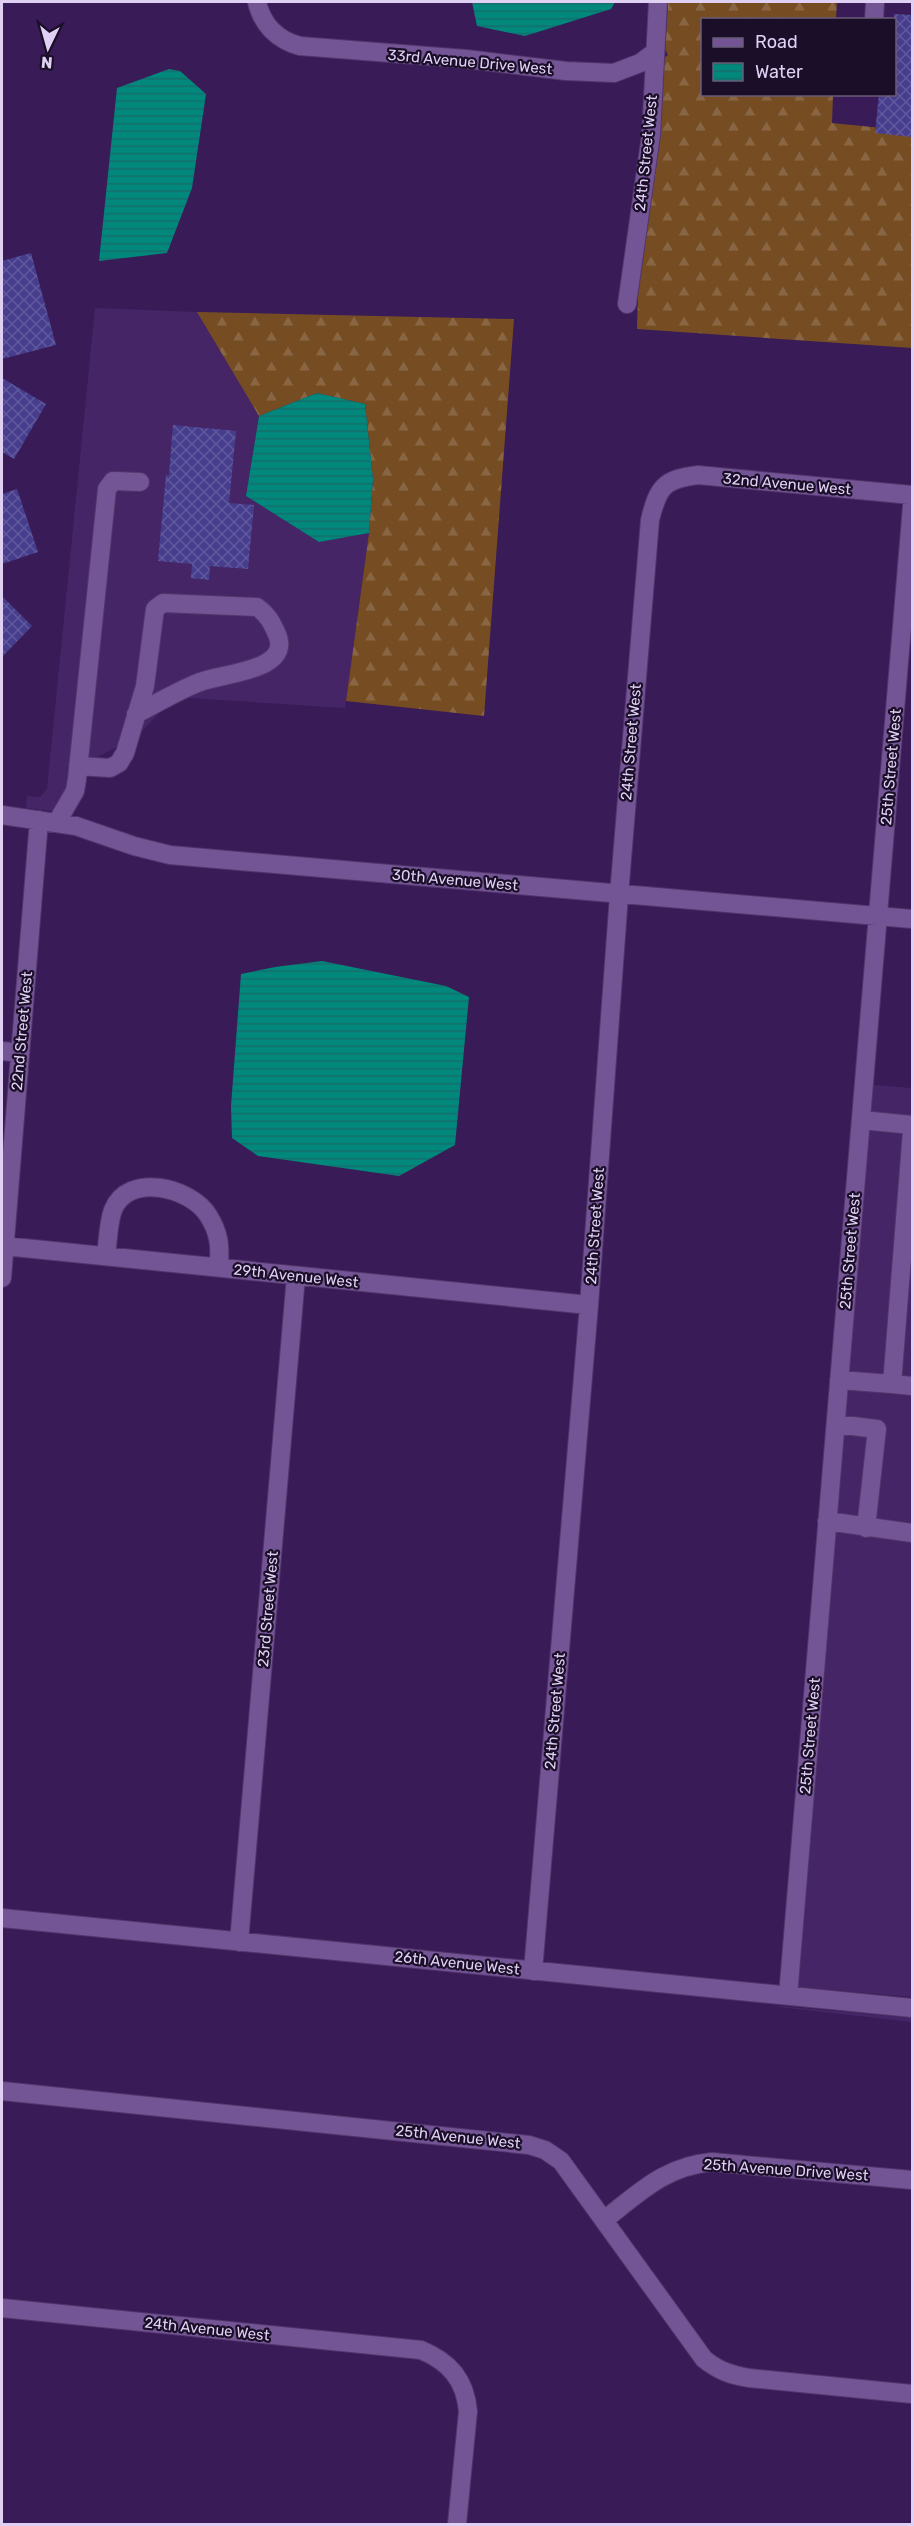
<svg xmlns="http://www.w3.org/2000/svg" width="914" height="2526" viewBox="0 0 914 2526" font-family="Rubik,sans-serif">
<style>
.built{fill:#462567}
.forest{fill:url(#forest-firs)}
.water{fill:url(#water-rules)}
.building{fill:url(#building-cross-hatch)}
.lines{fill:none;stroke-linecap:round;stroke-linejoin:round}
.minor-casing{stroke:#52366b;stroke-width:20}
.minor{stroke:#735596;stroke-width:18}
.labels{text-anchor:middle;stroke-width:4.5;stroke-linejoin:round;paint-order:stroke}
.street-label{font-size:15px;fill:#dfd0f4;stroke:#1b0e28}
</style>
<defs>
<pattern id="forest-firs" width="22" height="20" patternUnits="userSpaceOnUse" patternTransform="scale(1.5)"><rect width="22" height="20" fill="#764d22"/><path d="M5 1l3.5 6h-7zM16 11l3.5 6h-7z" fill="#896643"/></pattern>
<pattern id="water-rules" width="6" height="5" patternUnits="userSpaceOnUse" patternTransform="scale(1.5)"><rect width="6" height="5" fill="#00887c"/><path d="M0 2.5h6" fill="none" stroke="#176e6a"/></pattern>
<pattern id="building-cross-hatch" width="8" height="8" patternUnits="userSpaceOnUse" patternTransform="scale(1.5)"><rect width="8" height="8" fill="#463e8d"/><path d="M0 0l8 8M0 8l8-8" fill="none" stroke="#60599e"/></pattern>
</defs>
<rect width="100%" height="100%" fill="#391b57"/>
<path class="built" d="M95,308l102,4 62,104 -13,80 73,46 50,-9 -24,175 -171,-11 -37,40 -48,24 -36,50 -27,-3 1,-12 13,1 7,-8z
M873,1085l39,3v909l-114,-10z
M778,2006l134,12v4l-134,-15z"/>
<path class="forest" d="M668,2h169l-1,17 -134,1v74l131,1 -1,28 80,8v217l-275,-19 1,-37 22,-157 4,-77 4,-3 -3,-6z
M197,312l317,7 -30,397 -138,-15 23,-168 4,-54 -8,-75 -48,-11 -58,23z"/>
<path class="water" d="M472,2h143l-4,7 -86,27 -48,-10z
M169,69l11,2 26,23 -14,94 -25,65 -68,8 18,-173z
M317,393l48,11 8,75 -4,54 -50,9 -73,-46 13,-80z
M322,961l124,25 23,11 -14,148 -56,31 -141,-20 -26,-18 -1,-32 10,-132 34,-7z"/>
<path class="building" d="M894,14l18,1v122l-37,-4 4,-39h15z
M31,253l25,92 -54,14v-98z
M2,378l44,26 -32,55 -12,-7z
M173,425l63,6 -7,72 25,2 -6,64 -38,-3 -1,14 -18,-2 1,-14 -34,-3 8,-86h3z
M17,489l21,63 -36,12v-70z
M2,596l30,30 -30,31z"/>
<g class="lines">
<defs>
<path id="minor" d="M257,2c5,22 20,38 43,44l166,13 100,12 48,2 26,-10 15,-11
M874,20l1,-18
M627,304l24,-169 7,-133
M78,766l32,2 9,-5 6,-10 20,-67 10,-77 8,-6 94,4c10,7 14,14 19,25 19,38 -50,41 -73,49 -23,8 -45,22 -67,33
M2,815l74,11 58,20 36,9 742,64
M57,822l18,-31 2,-12 30,-290 6,-8 27,1
M2,1051l18,2
M861,1120l51,5
M912,1131l-20,253 20,2
M4,1246l585,59
M106,1256c2,-14 2,-33 7,-46 15,-38 77,-23 95,5 12,19 12,31 11,53
M2,1278l37,-458
M839,1380l53,4
M836,1424l41,5 -11,99
M827,1521l85,12
M2,1918l910,90
M239,1942l57,-666
M533,1971l56,-666 30,-410 31,-375c8,-33 14,-41 48,-45l214,20
M788,1996l124,-1490
M2,2091l527,54 16,5 16,11 143,198c15,12 27,16 45,19l163,16
M604,2220c35,-27 61,-54 108,-58l200,18
M2,2308l419,42c29,12 44,30 47,61l-11,113"/>
</defs>
<use href="#minor" class="minor-casing"/>
<use href="#minor" class="minor"/>
</g>
<g class="labels">
<g class="street-label">
<text transform="translate(470 62) rotate(5)" y="5">33rd Avenue Drive West</text>
<text transform="translate(646 153) rotate(-84)" y="5">24th Street West</text>
<text transform="translate(787 484) rotate(5)" y="5">32nd Avenue West</text>
<text transform="translate(631 742) rotate(-85)" y="5">24th Street West</text>
<text transform="translate(891 767) rotate(-85)" y="5">25th Street West</text>
<text transform="translate(455 880) rotate(5)" y="5">30th Avenue West</text>
<text transform="translate(22 1031) rotate(-85)" y="5">22nd Street West</text>
<text transform="translate(595 1226) rotate(-86)" y="5">24th Street West</text>
<text transform="translate(850 1251) rotate(-85)" y="5">25th Street West</text>
<text transform="translate(296 1276) rotate(6)" y="5">29th Avenue West</text>
<text transform="translate(268 1609) rotate(-85)" y="5">23rd Street West</text>
<text transform="translate(555 1711) rotate(-85)" y="5">24th Street West</text>
<text transform="translate(810 1736) rotate(-85)" y="5">25th Street West</text>
<text transform="translate(457 1963) rotate(6)" y="5">26th Avenue West</text>
<text transform="translate(458 2137) rotate(6)" y="5">25th Avenue West</text>
<text transform="translate(786 2170) rotate(4)" y="5">25th Avenue Drive West</text>
<text transform="translate(207 2329) rotate(6)" y="5">24th Avenue West</text>
</g>
</g>
<rect width="914" height="2526" fill="none" stroke="#dfd0f4" stroke-width="6"/>
<rect x="701" y="18" width="195" height="78" fill="#1b0e28" stroke="#695c7a" stroke-width="1.5"/>
<rect x="713" y="38" width="30" height="9" fill="#735596" stroke="#695c7a" stroke-width="1.5"/>
<text x="755" y="48" font-size="18" fill="#dfd0f4">Road</text>
<rect x="713" y="63" width="30" height="18" fill="url(#water-rules)" stroke="#695c7a" stroke-width="1.5"/>
<text x="755" y="78" font-size="18" fill="#dfd0f4">Water</text>
<g transform="translate(48 48) rotate(185)" stroke="#1b0e28" stroke-width="4.5" paint-order="stroke">
<path d="M0-4.5L10 22L0 15L-10 22Z" fill="#dfd0f4"/>
<text y="-9" font-size="16" font-weight="bold" text-anchor="middle" fill="#dfd0f4">N</text>
</g>
</svg>
